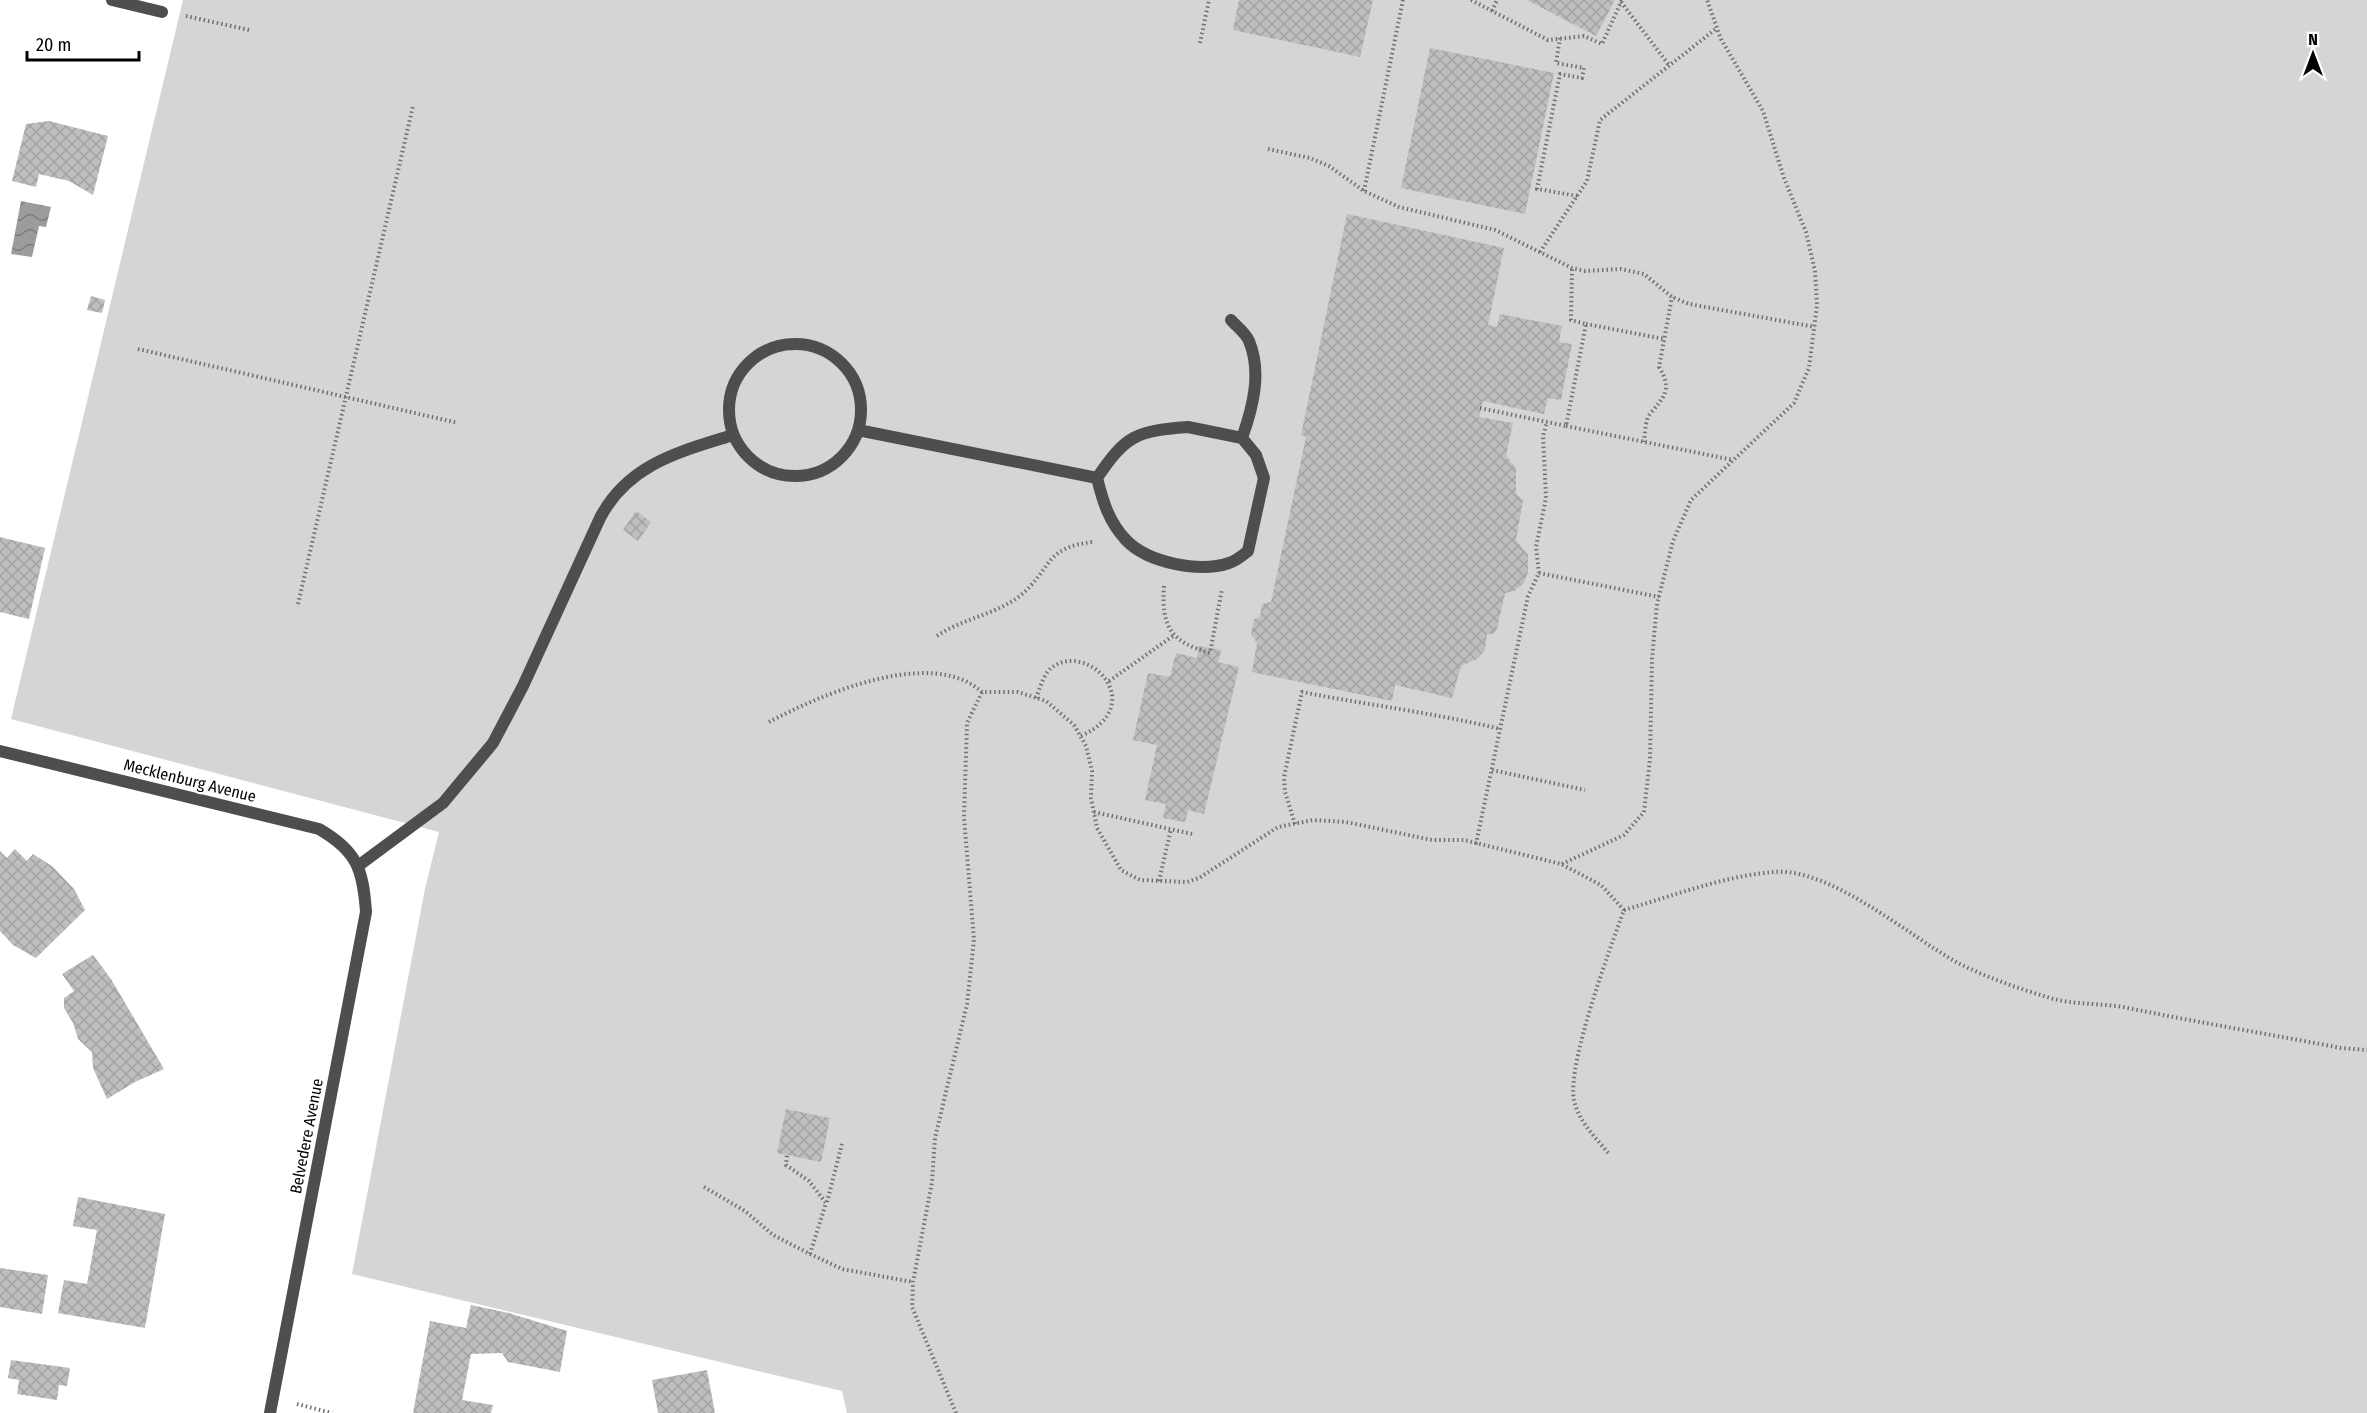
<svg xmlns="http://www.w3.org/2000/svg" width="2367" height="1413" viewBox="0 0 2367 1413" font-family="'Fira Sans Condensed',sans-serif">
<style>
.green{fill:#d5d5d5}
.water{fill:url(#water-waves)}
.building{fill:url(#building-cross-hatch)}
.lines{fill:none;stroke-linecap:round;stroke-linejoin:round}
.path{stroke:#707070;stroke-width:4;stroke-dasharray:1.5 3;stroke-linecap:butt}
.service{stroke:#4e4e4e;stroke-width:12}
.minor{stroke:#4e4e4e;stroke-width:12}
.labels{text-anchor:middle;stroke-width:4.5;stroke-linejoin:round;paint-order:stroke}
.street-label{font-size:16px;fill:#000;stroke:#fff}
</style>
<defs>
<pattern id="water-waves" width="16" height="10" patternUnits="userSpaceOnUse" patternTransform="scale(1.5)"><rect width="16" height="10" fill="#9c9c9c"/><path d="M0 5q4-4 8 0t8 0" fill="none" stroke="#7d7d7d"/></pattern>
<pattern id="building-cross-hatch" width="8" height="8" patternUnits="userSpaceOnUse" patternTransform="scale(1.5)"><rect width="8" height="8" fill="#bebebe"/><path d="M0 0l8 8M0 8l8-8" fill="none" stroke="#a2a2a2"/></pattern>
</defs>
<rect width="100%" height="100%" fill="#fff"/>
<path class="green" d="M183,0h2184v1413h-1520l-5,-22 -490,-117 73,-385 14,-57 -428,-113z"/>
<path class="water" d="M21,201l30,6 -5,20 -7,-1 -7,31 -21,-3z"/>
<path class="building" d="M1239,0h134l-13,57 -127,-27z
M1527,0h88l-19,36z
M1430,48l124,25 -29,141 -124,-26z
M49,121l59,15 -15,59 -24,-14 -30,-7 -3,13 -24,-6 14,-57z
M1347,214l157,34 -16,77 9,2 3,-13 62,12 -3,16 13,2 -11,56 -13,-2 -4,16 -61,-13 -4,16 34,6 -7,33 10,12v26l7,6 -7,40 12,15v17l-4,11 -10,8 -9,2 -8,36 -4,5h-6l-2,16 -8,9 -16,7 -9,32 -57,-13 -3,16 -140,-29 5,-29 -6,-9 3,-15 6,-2 2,-13 9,-2 35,-165 -5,-2z
M91,296l14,4 -3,13 -15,-3z
M636,511l15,11 -13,19 -15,-11z
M0,537l45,11 -16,71 -29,-7z
M1199,646l22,4 -3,12 21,5 -35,147 -16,-4 -3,12 -22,-4 3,-14 -21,-4 12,-55 -24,-5 15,-67 22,4 6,-24 21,5z
M15,849l12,12 6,-7 19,12 22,23 11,21 -49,48 -23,-13 -13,-14v-80l7,7z
M93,955l18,24 53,90 -29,13 -28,17 -14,-31 -1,-16 -14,-13 -5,-16 -9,-15v-10l10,-7 -12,-17z
M786,1109l44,9 -9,44 -44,-9z
M78,1197l87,17 -20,114 -87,-15 6,-33 23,4 10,-54 -24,-4z
M0,1268l48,7 -6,39 -42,-7z
M471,1305l38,8 58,18 -7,41 -52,-10 -6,-9 -31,1 -9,46 31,5 -2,8h-78l17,-92 36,7z
M11,1360l59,8 -3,18 -8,-1 -2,15 -40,-6 2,-14 -11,-2z
M707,1370l8,43h-57l-6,-33z"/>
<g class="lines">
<path class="path" d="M1471,0l77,40 36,-4 18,8 20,-44
M1621,2l48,63
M1492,11l5,-11
M186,16l63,14
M1560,38l-4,25 28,5 -2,10 -22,-4 -23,115 41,7
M1200,43l9,-43
M1268,149l42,9 19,8 35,25 35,16 96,23 77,38 13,3 36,-2 23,5 28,23 17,7 126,23
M1364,191l39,-191
M1540,252l47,-71 13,-61 117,-92
M1586,324l78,15
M138,349l320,74
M1480,408l86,18 20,-102 -15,-4 1,-52
M1566,426l167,34
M1644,442c1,-8 1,-22 6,-28 14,-17 23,-25 9,-47l13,-70
M1539,573l120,24
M1164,586c-3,41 7,56 46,67l12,-64
M298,604l115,-498
M937,636c26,-18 59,-21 84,-41 30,-25 23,-48 72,-53
M1109,681l64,-45
M1036,698c4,-10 8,-26 18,-32 36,-23 95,39 27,70
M769,722c51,-27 162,-76 213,-30h36l28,9 28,24 12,21 6,25 -1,27 6,30 24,42 19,10 47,2 12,-4 79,-51 35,-7 33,2 86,18h32l97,24 40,21 23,25c-14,39 -57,153 -50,190 4,21 23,39 35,54
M1492,770l93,20
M1094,812l98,22
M1295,824l-10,-32 -1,-15 18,-85c66,13 133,21 198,37
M1476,844l52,-248 11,-23 -3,-26 10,-49 -3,-62 4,-14
M1562,864l62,-29 20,-23 6,-53 2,-100 5,-55 16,-63 18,-41 103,-97 15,-35 8,-63 -2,-34 -9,-39 -22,-54 -21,-67 -42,-72 -14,-39
M1159,881l12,-52
M1624,910c49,-14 99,-34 150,-38 56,-5 135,64 184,91 28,14 59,25 89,34 24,8 51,6 76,10 73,15 145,27 218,41l26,2
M704,1187l41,24 28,24 37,19 16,-51 -17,-22 -23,-16 1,-10
M827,1202l15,-58
M810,1254l32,15 71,13
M297,1404l35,9
M956,1413l-44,-106 1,-25 19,-100 3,-44 32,-134 7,-64 -10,-123 3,-94 15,-31"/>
<path class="service" d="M1231,320c5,6 15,13 18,21 13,31 4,66 -7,97
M729 410a66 66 0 1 1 132 0a66 66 0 1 1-132 0Z
M1188,427l54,11 14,17 8,23 -16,73c-5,4 -12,10 -19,12 -29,10 -81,0 -103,-23 -17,-18 -23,-38 -29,-62 29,-43 39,-47 91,-51z
M858,430l239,48
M358,866l85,-63 50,-60 30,-57 77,-168c28,-54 79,-66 133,-83"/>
<path class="minor" d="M112,0l50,12
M0,751l319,78c38,22 44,40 47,83l-96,501"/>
</g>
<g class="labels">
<g class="street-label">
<text transform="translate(190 780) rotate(14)" y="6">Mecklenburg Avenue</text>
<text transform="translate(306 1136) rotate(-79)" y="6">Belvedere Avenue</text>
</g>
</g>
<g transform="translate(2313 54)" stroke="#ffffff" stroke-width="4.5" paint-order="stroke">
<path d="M0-4.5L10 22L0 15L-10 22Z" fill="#000000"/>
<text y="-9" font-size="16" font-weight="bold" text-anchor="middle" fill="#000000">N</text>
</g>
<path d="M27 51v9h112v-9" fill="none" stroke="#000000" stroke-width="3"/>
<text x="36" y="51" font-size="18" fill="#000000" stroke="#ffffff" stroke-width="4.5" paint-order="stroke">20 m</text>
</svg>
